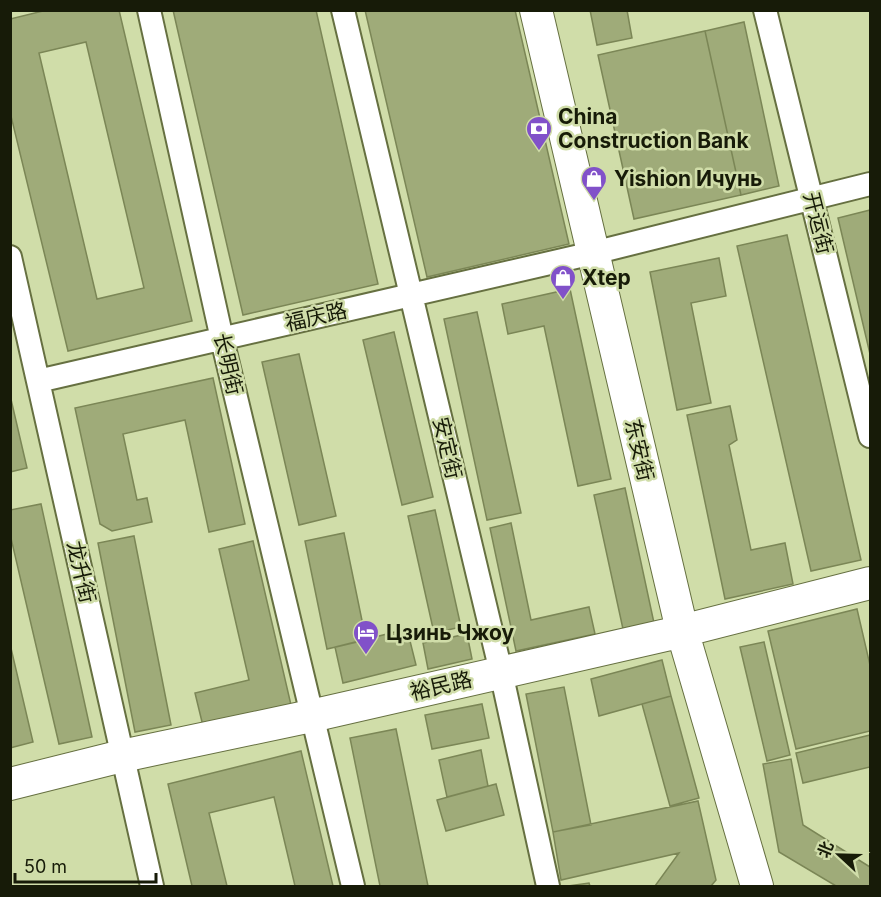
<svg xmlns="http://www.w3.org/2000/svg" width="881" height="897" viewBox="0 0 881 897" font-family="Inter,'Noto Sans SC',sans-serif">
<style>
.building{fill:#9fab79;stroke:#7b8656;stroke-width:1.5;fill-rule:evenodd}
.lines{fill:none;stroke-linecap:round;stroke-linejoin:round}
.street-casing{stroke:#667041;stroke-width:26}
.secondary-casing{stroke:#667041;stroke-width:34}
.street{stroke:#fff;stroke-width:22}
.secondary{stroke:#fff;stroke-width:32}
.labels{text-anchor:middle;stroke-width:5;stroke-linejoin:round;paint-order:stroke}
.poi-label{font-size:21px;font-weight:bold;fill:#171b08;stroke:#d0dda9;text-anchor:start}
.street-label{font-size:21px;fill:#171b08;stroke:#d0dda9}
</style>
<rect width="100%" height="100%" fill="#d0dda9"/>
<path class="building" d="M47,10h72l73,311 -124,30 -58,-239v-93zM86,42l58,246 -47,11 -58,-246z
M173,10h143l62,274 -135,31z
M365,10h150l54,234 -142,33z
M590,10h37l5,28 -35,7z
M744,22l35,164 -38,9 -36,-164z
M705,31l36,164 -107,24 -36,-164z
M870,210v144l-32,-136z
M787,235l74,325 -50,11 -74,-325z
M719,258l7,38 -35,7 20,100 -34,7 -27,-138z
M570,289l41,190 -33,7 -34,-160 -36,8 -6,-30z
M477,312l44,201 -34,7 -43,-201z
M394,332l39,165 -31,8 -39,-165z
M299,354l37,162 -37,9 -37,-163z
M213,378l32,146 -36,8 -24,-112 -62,14 14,66 10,-2 5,24 -40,9 -12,-7 -25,-116z
M10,395l17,73 -17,4z
M730,406l7,34 -8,5 22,105 34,-7 8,41 -68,15 -38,-184z
M625,488l29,135 -31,6 -29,-134z
M41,504l51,233 -33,7 -49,-210v-24z
M435,510l26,117 -27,6 -26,-117z
M511,523l20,97 58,-13 6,27 -79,17 -26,-123z
M344,533l22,107 -39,9 -22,-108z
M134,536l37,189 -36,7 -37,-189z
M253,541l38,164 -88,21 -8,-33 54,-13 -30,-131z
M857,609l13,56v66l-74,18 -28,-118z
M407,629l9,36 -73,18 -8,-36z
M467,634l5,25 -44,10 -5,-26z
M764,642l26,113 -23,6 -27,-114z
M10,644l23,98 -23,6z
M662,660l9,36 -72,20 -8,-37z
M564,687l27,138 -38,7 -27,-138z
M671,696l28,102 -29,8 -28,-102z
M482,704l7,34 -57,11 -7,-34z
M396,729l32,157h-48l-30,-148z
M870,735v32l-67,16 -7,-30z
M481,750l7,36 -41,11 -8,-37z
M301,751l32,135h-38l-21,-89 -65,16 18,73h-35l-24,-102z
M791,759l12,66 67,42v19h-34l-57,-34 -16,-88z
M496,784l8,31 -58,16 -9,-31z
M698,801l18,79 -5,6h-56l24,-33 -118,27 -8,-48z
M589,883l1,3h-22z"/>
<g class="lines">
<defs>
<path id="street" d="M149,10l73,329 131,547
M343,10l158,662 47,214
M765,10l105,426
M10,257l142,629
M38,381l555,-128 277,-69"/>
<path id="secondary" d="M536,10l146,620 75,256
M10,784l112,-28 189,-40 355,-81 204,-52"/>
</defs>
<use href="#street" class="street-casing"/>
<use href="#secondary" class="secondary-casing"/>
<use href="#street" class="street"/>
<use href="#secondary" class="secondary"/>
</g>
<defs>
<symbol id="bank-pin" viewBox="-11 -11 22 30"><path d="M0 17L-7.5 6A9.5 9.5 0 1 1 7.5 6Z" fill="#8151c9" stroke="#d0dda9"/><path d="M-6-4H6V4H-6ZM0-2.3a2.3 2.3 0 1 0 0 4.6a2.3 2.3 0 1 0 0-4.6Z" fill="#fff"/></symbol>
<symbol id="shop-pin" viewBox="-11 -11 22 30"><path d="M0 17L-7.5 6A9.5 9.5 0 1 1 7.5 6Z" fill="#8151c9" stroke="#d0dda9"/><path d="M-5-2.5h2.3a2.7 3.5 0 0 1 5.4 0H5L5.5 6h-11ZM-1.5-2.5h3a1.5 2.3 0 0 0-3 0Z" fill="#fff"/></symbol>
<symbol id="hotel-pin" viewBox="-11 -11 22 30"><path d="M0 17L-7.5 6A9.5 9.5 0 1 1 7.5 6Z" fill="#8151c9" stroke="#d0dda9"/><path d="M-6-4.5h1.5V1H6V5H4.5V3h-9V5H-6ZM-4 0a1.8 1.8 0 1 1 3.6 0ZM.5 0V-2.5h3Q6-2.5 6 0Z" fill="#fff"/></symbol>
</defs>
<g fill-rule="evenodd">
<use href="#bank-pin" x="524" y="114" width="30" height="40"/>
<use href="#shop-pin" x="579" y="164" width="30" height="40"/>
<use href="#shop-pin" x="548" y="263" width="30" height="40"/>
<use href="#hotel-pin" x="351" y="618" width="30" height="40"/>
</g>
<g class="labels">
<g class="poi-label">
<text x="558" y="124">China<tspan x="558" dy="24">Construction Bank</tspan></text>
<text x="614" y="186">Yishion Ичунь</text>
<text x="582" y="285">Xtep</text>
<text x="386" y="640">Цзинь Чжоу</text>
</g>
<g class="street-label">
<text transform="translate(818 223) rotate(76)" y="7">开运街</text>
<text transform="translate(316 317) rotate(-13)" y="7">福庆路</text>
<text transform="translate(228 364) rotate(77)" y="7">长明街</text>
<text transform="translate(447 448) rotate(77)" y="7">安定街</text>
<text transform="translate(639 450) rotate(77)" y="7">东安街</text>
<text transform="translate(81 572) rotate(77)" y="7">龙升街</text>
<text transform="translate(441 686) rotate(-13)" y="7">裕民路</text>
</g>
</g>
<rect width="881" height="897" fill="none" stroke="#171b08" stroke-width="24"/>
<g transform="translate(839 855) rotate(292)" stroke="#d0dda9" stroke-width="4.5" paint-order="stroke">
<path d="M0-4.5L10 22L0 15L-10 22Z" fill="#171b08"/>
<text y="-9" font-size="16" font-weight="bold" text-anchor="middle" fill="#171b08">北</text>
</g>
<path d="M15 873v9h141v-9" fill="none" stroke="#171b08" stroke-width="3"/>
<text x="24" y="873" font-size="18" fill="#171b08" stroke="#d0dda9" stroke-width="4.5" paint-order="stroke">50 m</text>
</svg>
